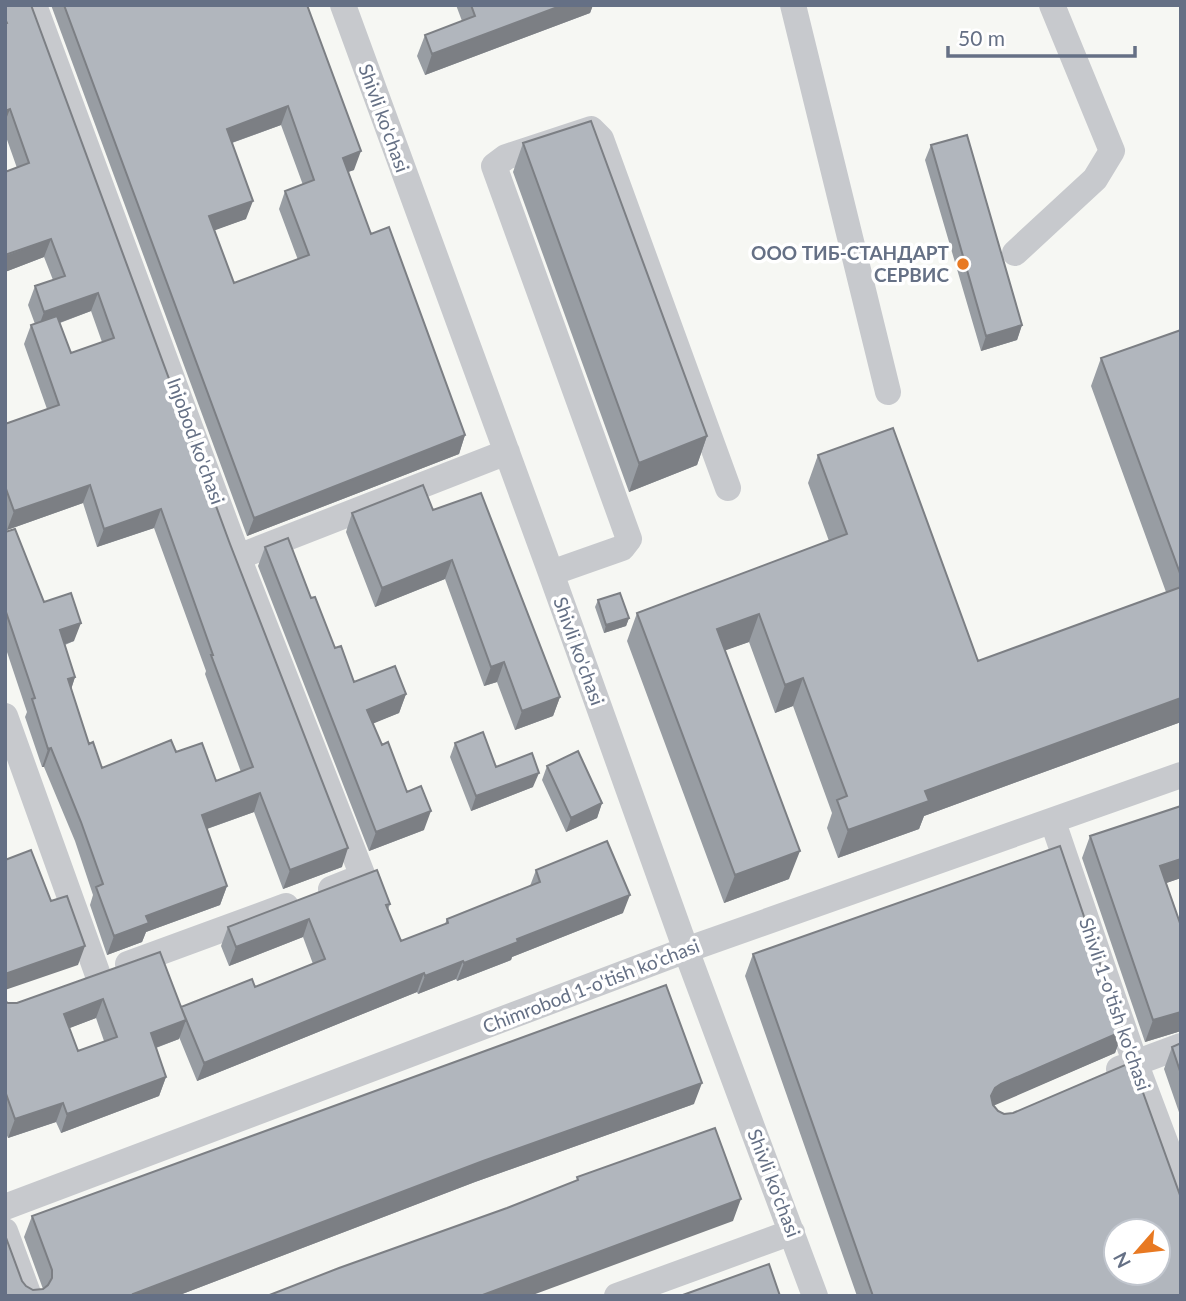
<svg xmlns="http://www.w3.org/2000/svg" width="1186" height="1301" viewBox="0 0 1186 1301" font-family="Lato,sans-serif">
<style>
.lines{fill:none;stroke-linecap:round;stroke-linejoin:round}
.minor{stroke:#c7c9cd;stroke-width:26}
.wall{fill:#989da3;fill-rule:evenodd}
.shaded-wall{fill:#7c7f84}
.building{fill:#b1b6bd;stroke:#7c7f84;stroke-width:2;fill-rule:evenodd}
.poi-dot{fill:#e87922;stroke:#fff;stroke-width:2.5}
.labels{text-anchor:middle;stroke-width:7;stroke-linejoin:round;paint-order:stroke}
.street-label{font-size:19px;fill:#657085;stroke:#fff}
.poi-label{font-size:19px;font-weight:bold;fill:#657085;stroke:#fff;text-anchor:end}
</style>
<rect width="100%" height="100%" fill="#f6f7f3"/>
<g class="lines">
<path class="minor" d="M34,5l204,552 124,317 -1,3 -30,12
M343,5l208,568 135,377 129,346
M793,5l95,387
M1015,253l80,-74 17,-28 -60,-146
M238,557l269,-105
M551,573l71,-25 7,-9 -135,-373 12,-9 85,-28 10,10 127,349
M5,716l93,259
M1053,822l82,240 46,122
M128,964l158,-58
M1119,1069l62,-23
M5,1207l681,-257 495,-175
M5,1231l24,65
M617,1296l175,-64"/>
</g>
<path class="wall" d="M5,5l337,862 -59,22 -29,-77 -47,17 20,57 -7,19 -74,27 -4,10 -35,13 -17,-50 3,-10 -18,-54 -31,-74h-2l-17,-50 2,-5 -22,-66v-114l39,70 30,39 -9,4 10,32 -4,12 18,55 13,24 74,-16 40,29 25,-9 -36,-98 1,-3 -52,-143 -57,19 -14,-44 -76,27 -2,-6v-100l42,-15 -23,-65 7,-19 4,-1 -7,-19 7,-19 18,-6 -9,-23 -39,15v-100l12,-4 -12,-34zM91,311l11,31 -31,11 -11,-30z
M51,5h256l47,165 -6,2 23,62 94,201 -6,19 -212,82zM281,125l22,60 -18,6 -6,18 19,51 -64,23 -20,-53 32,-11 -14,-76z
M456,5h137l-3,8 -165,62 -8,-19 8,-21 37,-14z
M523,143l184,293 -10,29 -68,27 -116,-320z
M931,145l91,180 -5,15 -36,11 -56,-191z
M1181,330v392l-257,94 -5,13 -81,29 -11,-30 5,-15 -39,-107 -18,7 -26,-71 -24,8 64,229 -65,24 -97,-262 10,-28 192,-72 -21,-58 10,-28 160,206 188,-69 -75,-206 10,-28z
M433,510l127,187 -7,19 -38,14 -18,-48 -13,4 -39,-107 -70,28 -29,-75 6,-19z
M265,547l46,51 24,50 19,34 52,12 -7,19 -26,10 9,22 25,47 17,38 -55,21 -111,-285z
M598,600l31,18 -3,8 -22,7 -9,-26z
M455,743l41,24 37,20 -62,24 -21,-54z
M547,766l55,37 -5,15 -31,14 -24,-52z
M1090,836l91,42 -15,5 15,148 -36,11 -63,-184z
M536,870l87,43 -111,44 -1,3 -54,21 -1,-2 -38,15 -1,-2 -220,89 -18,-44v2l-23,9 10,29 -7,19 -98,37 -5,-11 -48,16 -3,-7v-130l3,2h9l143,-51 21,56 74,-21 58,-23 -10,-27 -74,29 -8,-20 7,-19 162,-23 -2,6 13,31 44,-17 2,-5 83,-33zM96,1018l8,23 -26,10 -9,-23z
M753,954l370,77 -8,22 -122,52 188,191h-324l-112,-320z
M1181,1043v75l-17,-49 8,-22z
M694,1104l-219,78 -298,114h-172l17,-15 4,5 7,4 10,-1 -19,-52 8,-21z"/>
<path class="shaded-wall" d="M563,5h30l-3,8 -165,62 7,-21z
M288,106l-7,19 -61,22 7,-18z
M10,109l-5,13v-11z
M361,151l-7,19 -18,6 7,-18z
M253,201l-7,18 -44,16 7,-19z
M51,239l-7,18 -39,15v-16z
M98,293l-7,18 -54,20 7,-19z
M1022,325l-5,15 -36,11 5,-15z
M465,435l-6,19 -212,82 7,-18z
M707,436l-10,29 -68,27 10,-29z
M90,485l-7,18 -76,27 7,-19z
M161,509l-7,19 -57,19 7,-18z
M452,560l-7,19 -70,28 7,-19z
M759,614l-10,28 -42,15 10,-28z
M629,618l-3,8 -22,7 2,-8z
M81,623l-7,18 -21,7 7,-18z
M504,662l-7,20 -13,4 7,-19z
M75,677l-6,19 -1,-17z
M803,678l-10,28 -18,7 10,-28z
M406,694l-7,19 -39,16 7,-19z
M560,697l-7,19 -38,14 7,-19z
M1181,698v24l-257,94 -5,13 -81,29 10,-28 77,-39z
M51,748l-7,19h-2l6,-18z
M539,773l-6,14 -62,24 5,-15z
M260,793l-6,19 -59,21 7,-18z
M602,803l-5,15 -31,14 5,-14z
M431,811l-7,19 -55,21 7,-19z
M348,848l-6,19 -59,22 7,-19z
M800,851l-11,28 -65,24 11,-28z
M1181,859v19l-29,10 8,-22z
M227,886l-7,19 -74,27 -4,10 -35,13 7,-19 32,-20z
M630,895l-7,18 -111,44 -1,3 -54,21 7,-18 53,-24z
M309,919l-6,18 -74,29 7,-19z
M85,946l-7,19 -73,25v-16z
M463,961l-7,18 -38,15 7,-18z
M424,973l-7,19 -220,89 7,-18z
M103,999l-7,19 -39,15 7,-19z
M1181,1012v19l-36,11 8,-22z
M186,1020l-7,19 -35,13 7,-19z
M1123,1031l-8,22 -122,53 -9,11 11,-29 6,-4z
M166,1077l-7,19 -98,37 6,-19z
M702,1083l-8,21 -219,78 -298,114h-45l1,-2 350,-133z
M63,1103l-7,19 -48,16 7,-19z
M741,1199l-8,22 -203,75h-50z"/>
<path class="building" d="M5,5h26l199,539 118,304 -58,22 -30,-77 -58,22 25,71 -81,30 3,7 -35,13 -18,-49 7,-3 -22,-62 -30,-74 -3,1 -16,-50 3,-1 -30,-89v-77l10,-3 29,73 27,-9 10,30 -21,7 15,47 -7,2 21,65 4,-2 9,26 69,-28 5,12 26,-9 14,38 37,-14 -42,-112h2l-52,-146 -57,20 -14,-44 -76,26 -9,-25v-62l54,-19 -28,-80 26,-9 14,37 43,-15 -16,-45 -54,19 -9,-26 30,-10 -14,-37 -46,16v-83l24,-9 -19,-54 -5,2v-87l2,-1 -2,-4z
M64,5h243l54,146 -18,7 28,76 18,-7 76,208 -211,83zM288,106l26,74 -29,11 24,64 -75,28 -25,-67 44,-15 -26,-72z
M471,5h92l-131,49 -7,-19 50,-19z
M591,121l116,315 -68,27 -116,-320z
M967,135l55,190 -36,11 -55,-191z
M1181,330v246l-80,-218z
M893,428l85,233 203,-74v111l-256,93 4,10 -81,29 -11,-30 10,-4 -44,-118 -18,7 -26,-71 -42,15 83,222 -65,24 -98,-262 210,-79 -29,-79z
M423,485l10,25 48,-17 79,204 -38,14 -18,-49 -13,5 -39,-107 -70,28 -30,-75z
M288,538l23,60 4,-1 20,51 6,-2 13,36 41,-16 11,28 -39,16 15,35 6,-3 19,50 14,-6 10,25 -55,21 -111,-285z
M620,593l9,25 -23,7 -8,-25z
M483,732l13,35 36,-14 7,20 -63,23 -21,-53z
M578,751l24,52 -31,15 -24,-52z
M1181,806v53l-21,7 21,60v86l-28,8 -63,-184z
M607,841l23,54 -113,44 1,3 -54,21 -1,-2 -38,15 -1,-3 -220,90 -23,-56 71,-28 3,8 70,-28 -16,-40 -73,28 -8,-20 149,-57 13,34 -4,1 15,36 47,-18 -1,-4 93,-37 -4,-12z
M1060,846l63,185 -122,53 -6,4 -4,8 2,9 5,6 6,3 9,-1 119,-51 49,136v98h-308l-120,-342zM1116,1231h42v42h-42z
M31,850l20,51 16,-5 18,50 -80,28v-114z
M160,952l26,68 -35,13 15,44 -99,37 -4,-11 -48,16 -10,-28v-90l3,2h9zM103,999l14,38 -39,14 -14,-37z
M666,985l36,98 -219,78 -350,133 1,2h-129v-61l17,46 4,5 7,4 10,-1 5,-4 4,-7v-8l-20,-54z
M1181,1043v31l-9,-27z
M715,1128l26,71 -261,97h-213l72,-28 168,-60 71,-28 -1,-3z
M769,1264l11,32h-100z"/>
<circle class="poi-dot" cx="963" cy="264" r="7"/>
<g class="labels">
<g class="street-label">
<text transform="translate(384 118) rotate(70)" y="7">Shivli ko'chasi</text>
<text transform="translate(196 441) rotate(70)" y="7">Injobod ko'chasi</text>
<text transform="translate(579 651) rotate(70)" y="7">Shivli ko'chasi</text>
<text transform="translate(591 986) rotate(-21)" y="7">Chimrobod 1-o'tish ko'chasi</text>
<text transform="translate(1115 1004) rotate(71)" y="7">Shivli 1-o'tish ko'chasi</text>
<text transform="translate(774 1183) rotate(69)" y="7">Shivli ko'chasi</text>
</g>
<g class="poi-label">
<text x="949" y="260">ООО ТИБ-СТАНДАРТ<tspan x="949" dy="22">СЕРВИС</tspan></text>
</g>
</g>
<rect width="1186" height="1301" fill="none" stroke="#657085" stroke-width="14"/>
<g transform="translate(1137 1252) rotate(242)"><circle r="33" fill="#ffffff" stroke="#c1c6ce" stroke-width="2"/>
<path d="M0-5L12 26L0 18L-12 26Z" fill="#e87922"/>
<text y="-10" font-size="19" font-weight="bold" text-anchor="middle" fill="#657085">N</text>
</g>
<path d="M948 46v10h187v-10" fill="none" stroke="#657085" stroke-width="3.5"/>
<text x="958" y="46" font-size="21" fill="#657085" stroke="#ffffff" stroke-width="5" paint-order="stroke">50 m</text>
</svg>
